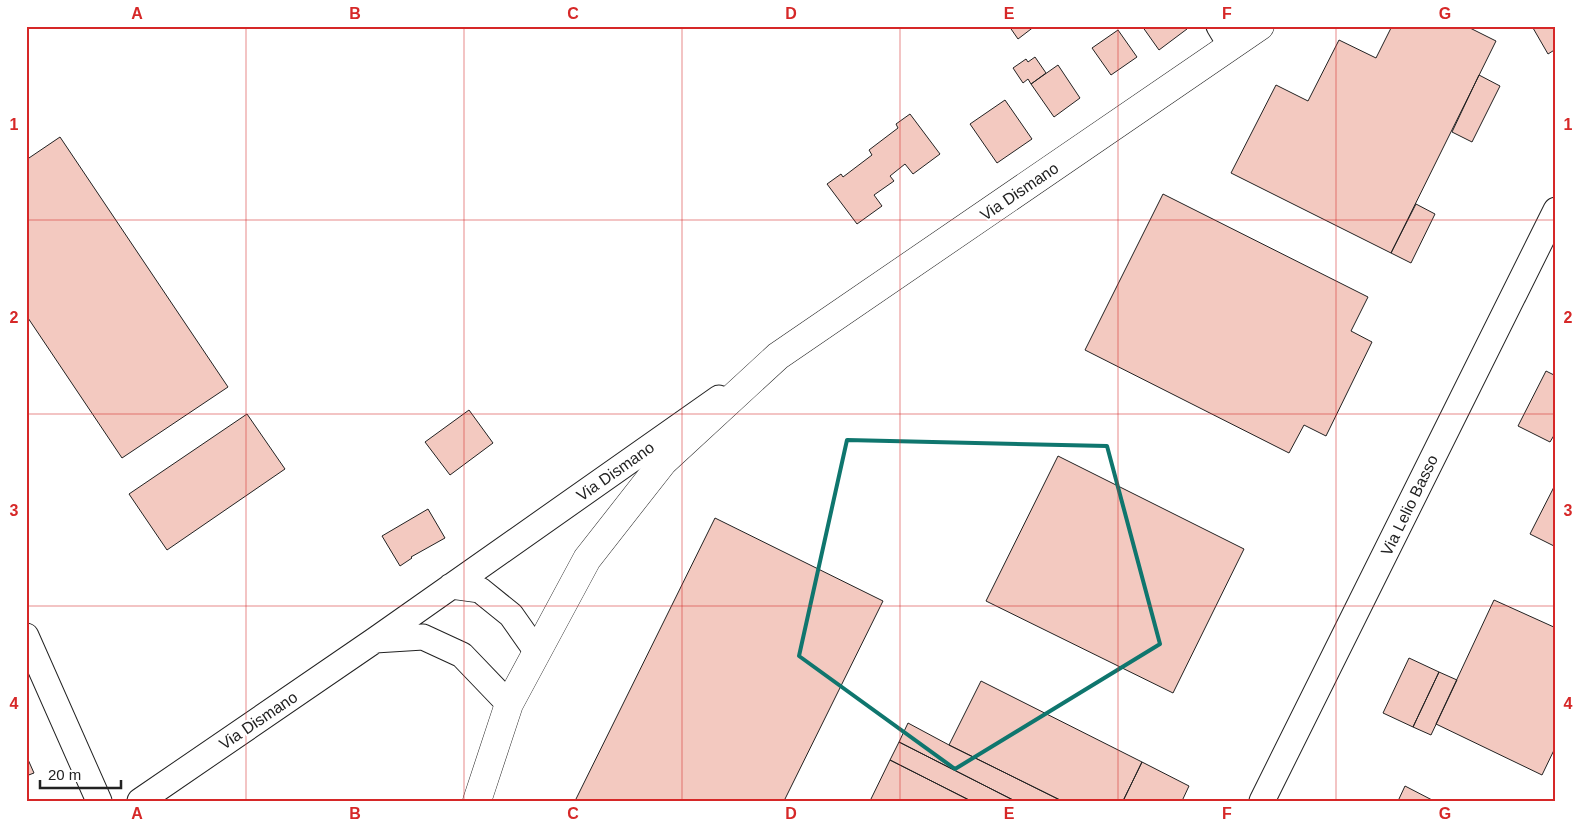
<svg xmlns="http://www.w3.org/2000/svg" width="1582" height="827" viewBox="0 0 1582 827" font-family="Arial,sans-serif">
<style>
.building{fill:#f3c9c0;stroke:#222}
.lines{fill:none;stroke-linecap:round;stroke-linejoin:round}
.minor-casing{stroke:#222;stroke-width:27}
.secondary-casing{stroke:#222;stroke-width:29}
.minor{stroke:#fff;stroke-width:25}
.secondary{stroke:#fff;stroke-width:28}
.marked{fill:none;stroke:#0f766e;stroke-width:4;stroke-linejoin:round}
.grid{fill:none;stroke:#d62828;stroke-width:1;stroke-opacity:0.55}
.labels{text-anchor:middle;stroke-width:4;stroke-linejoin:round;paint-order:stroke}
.street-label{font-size:16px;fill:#222;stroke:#fff}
.neatline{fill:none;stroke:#d62828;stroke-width:2}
.grid-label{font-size:16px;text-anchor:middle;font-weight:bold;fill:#d62828}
</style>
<rect width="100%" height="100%" fill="#fff"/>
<path class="building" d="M1009,26h26l-17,13z
M1142,26h43l2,3 -28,21z
M1392,26h74l30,15 -105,212 -160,-80 45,-88 32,16 31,-61 37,18z
M1535,26h21v23l-8,5 -15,-26z
M1118,30l19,27 -26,18 -19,-27z
M1035,57l11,16 -15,11 -3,-5 -5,4 -10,-15 13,-9 2,3z
M1058,65l22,33 -26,19 -23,-33z
M1479,75l21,11 -28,56 -20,-10z
M1005,100l27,39 -35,24 -27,-39z
M910,114l30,40 -27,20 -8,-10 -15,12 4,5 -20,14 8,11 -25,18 -30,-40 14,-10 2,3 29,-22 -3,-5 29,-22 -2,-4z
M60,137l168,250 -106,71 -96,-143v-155z
M1163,194l205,103 -17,34 21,11 -46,94 -22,-11 -15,28 -204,-103z
M1416,204l19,10 -24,49 -20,-10z
M1546,371l10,5v56l-6,10 -32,-16z
M469,410l24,33 -43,32 -25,-33z
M247,414l38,55 -118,81 -38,-56z
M1058,456l186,93 -71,144 -187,-92z
M1556,483v64l-26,-13z
M428,509l17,29 -34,19 1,1 -12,8 -18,-30z
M715,518l168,83 -99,200h-209z
M1494,600l62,28v118l-14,29 -106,-51z
M1409,658l30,14 -26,55 -30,-14z
M1439,672l18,8 -26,55 -18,-8z
M981,681l161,81 -19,39h-61l-113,-56z
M908,723l41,22 113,56h-47l-116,-59z
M899,742l116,59h-44l-81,-41z
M26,755l8,18 -8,3z
M890,760l81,41h-101z
M1142,762l47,24 -7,15h-59z
M1405,786l29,15h-36z"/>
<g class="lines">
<defs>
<path id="minor" d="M1219,26l12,20
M451,586l29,4 31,25 26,37
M26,636l73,165
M375,640l48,-3 39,18 47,49
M140,801l235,-161 344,-242
M1262,801l294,-591"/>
<path id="secondary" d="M477,801l32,-97 78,-145 76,-97 115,-106 482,-330"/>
</defs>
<use href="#minor" class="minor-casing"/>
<use href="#secondary" class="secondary-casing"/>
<use href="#minor" class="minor"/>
<use href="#secondary" class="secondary"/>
</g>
<path class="marked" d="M847,440l260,6 53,198 -205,125 -156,-113z"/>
<path class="grid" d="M246,26v775M464,26v775M682,26v775M900,26v775M1118,26v775M1336,26v775M26,220h1530M26,414h1530M26,606h1530"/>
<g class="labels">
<g class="street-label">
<text transform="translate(1019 191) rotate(-34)" y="6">Via Dismano</text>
<text transform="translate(615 471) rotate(-35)" y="6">Via Dismano</text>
<text transform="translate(1409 505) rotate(-64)" y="6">Via Lelio Basso</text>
<text transform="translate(258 720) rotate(-34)" y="6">Via Dismano</text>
</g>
</g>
<rect width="1582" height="827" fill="none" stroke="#ffffff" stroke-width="55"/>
<path d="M40 780v8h81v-8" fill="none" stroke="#222222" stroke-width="2.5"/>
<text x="48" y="780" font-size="15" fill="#222222" stroke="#ffffff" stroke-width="4" paint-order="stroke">20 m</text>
<rect x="28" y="28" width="1526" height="772" class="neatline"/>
<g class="grid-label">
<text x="137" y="19">A</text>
<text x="355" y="19">B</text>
<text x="573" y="19">C</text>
<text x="791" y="19">D</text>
<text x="1009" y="19">E</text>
<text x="1227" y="19">F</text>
<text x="1445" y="19">G</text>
<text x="14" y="130">1</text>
<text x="1568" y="130">1</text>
<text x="14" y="323">2</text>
<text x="1568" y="323">2</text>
<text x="14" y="516">3</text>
<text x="1568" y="516">3</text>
<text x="14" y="709">4</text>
<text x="1568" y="709">4</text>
<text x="137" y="819">A</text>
<text x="355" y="819">B</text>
<text x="573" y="819">C</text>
<text x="791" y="819">D</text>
<text x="1009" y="819">E</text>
<text x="1227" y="819">F</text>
<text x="1445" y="819">G</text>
</g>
</svg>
